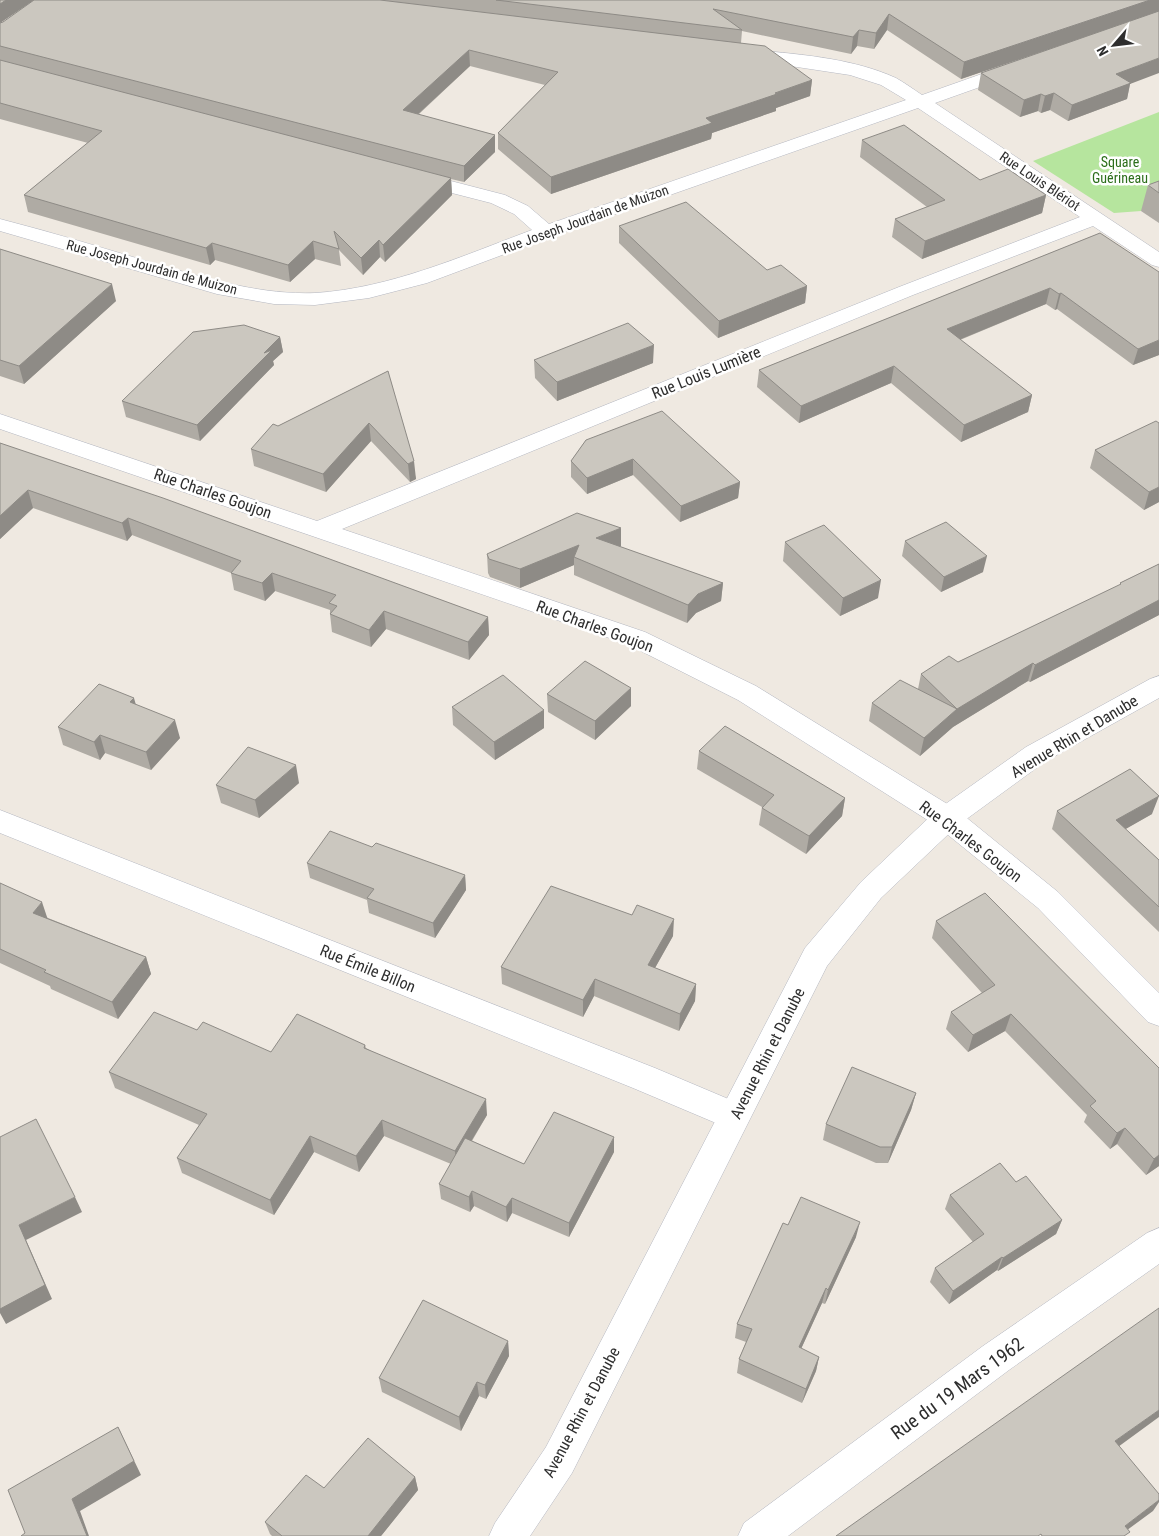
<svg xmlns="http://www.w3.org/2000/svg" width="1159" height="1536" viewBox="0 0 1159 1536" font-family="'Roboto Condensed',sans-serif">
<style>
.green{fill:#b6e59e}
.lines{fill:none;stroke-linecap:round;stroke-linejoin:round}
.street-casing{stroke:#b4b7c1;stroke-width:1}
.secondary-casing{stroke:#b4b7c1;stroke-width:1}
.street{fill:#fff;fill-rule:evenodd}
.secondary{fill:#fff;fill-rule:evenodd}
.wall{fill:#afaba4}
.shaded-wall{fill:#8e8b86}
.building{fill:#cbc7bf;stroke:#8e8b86}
.labels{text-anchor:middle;stroke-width:5;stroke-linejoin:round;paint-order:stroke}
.far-park-label{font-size:14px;fill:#2c6e1b;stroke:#fff}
.far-street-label{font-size:14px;fill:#2e2e2e;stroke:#fff}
.street-label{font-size:16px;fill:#2e2e2e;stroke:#fff}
.near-street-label{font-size:19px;fill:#2e2e2e;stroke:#fff}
</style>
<rect width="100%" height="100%" fill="#efe9e1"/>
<path class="green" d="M1159,112v93l-18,6 -27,2 -81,-52z"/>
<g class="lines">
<defs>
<path id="street" d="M744,49c50,5 106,8 152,29 9,5 17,11 26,17l88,-31 6,-1 6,1 3,4 -3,4 -87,31 224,149v15l-7,-2 -59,-39 -180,69 -571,234 303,103 111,54 201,124 101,82 101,101v33l-11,-4 -110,-114 -101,-82 -199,-126 -111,-56 -627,-215v-15l317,107 582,-234 181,-70 -162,-109 -365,128 -126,47 -58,15 -54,7 -41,-1 -57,-10 -217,-63v-12c55,14 109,31 163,47 50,14 100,29 152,27 76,-5 147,-37 217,-63l-18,-16 -23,-11 -82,-21 -3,-4 3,-4 7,-2 89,23 23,11 21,18 357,-124 -25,-15 -31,-10 -112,-17 -3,-4 3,-4z
M0,810l655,258 90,38 5,10 -5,10 -11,4 -11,-4 -90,-38 -633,-255z
M1159,1228v36l-150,106 -221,166h-50l6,-13 239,-177 164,-113z"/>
<path id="secondary" d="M1159,676v22l-113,63 -89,65 -76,72 -54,68 -255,507 -42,63h-41l6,-13 51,-76 259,-499 56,-66 76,-72 89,-63 124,-68z"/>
</defs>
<use href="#street" class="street-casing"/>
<use href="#secondary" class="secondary-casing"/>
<use href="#street" class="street"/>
<use href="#secondary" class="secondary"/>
</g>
<path class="wall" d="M0,0h34l-34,23 3,-1 31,-22h1125l-29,84 -3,15 -59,22 -18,-11 -9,3 -3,-2 -18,6 -42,-27 3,-17 126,-44 -146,50 -74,-49 -13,19 -17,-3 -6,8 -109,-23 -1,12 71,37 -2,16 -34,12v3l-64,22 -1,6 -160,55 -53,-45v-16l47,-48 -75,-19 -52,49 77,20v17l-31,30 -13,-3 1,16 -67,67 -5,-5 -17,18 -24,-25 2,16 -26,-7 -25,23 -75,-22 -5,5 -182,-53 -4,-17 64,-52 -88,-24z
M862,140l118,40 66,15 -4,18 -120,46 -30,-22 3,-18 32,-12 -67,-50z
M1159,181v42l-18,-12 7,-26z
M619,226l148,44 40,16 -2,17 -87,35 -99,-95z
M1100,233l59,122 -26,10 -76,-56 -2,1 -9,-6 -86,36 72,55 -4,17 -67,30 -70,-59 -92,40 -42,-36 2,-17z
M0,249l116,52 -92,83 -24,-8z
M280,337l3,15 -10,9 1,4 -74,76 -74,-24 -4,-16z
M534,360l119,3 -96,38 -22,-23z
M388,371l28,108 -6,3 -39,-41 -45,51 -72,-26 -3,-17 27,-23z
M1159,423v79l-15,8 -54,-42 5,-18z
M586,440l154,42 -2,16 -58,24 -47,-47 -46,19 -16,-17v-16z
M0,443l488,174 1,18 -20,25 -83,-31 -15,18 -39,-15 -2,-18v-4l-55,-19 -10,10 -31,-11 -3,-17 -99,-38 -5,6 -94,-33 -33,31z
M905,541l78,31 -42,20 -39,-36z
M785,542l93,56 -38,18 -57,-55z
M621,546l-1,1 103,36 -2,18 -25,12 -9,10 -113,-48v-10l-54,23 -30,-11 -2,-4 -1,-19z
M1159,564v51l-129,67 -2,-1 -75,46 -33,29 -51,-35 3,-18 46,-14 3,-15 37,-12 162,-77v-2z
M631,688v18l-36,34 -47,-28 -1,-18z
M136,705l44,33 -29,32 -46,-17 -5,7 -37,-15 -5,-18z
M452,707l92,3v18l-49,32 -42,-35z
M699,751l146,47 -3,18 -36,38 -47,-29 3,-18 -65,-38z
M299,783l-40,35 -38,-15 -5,-18z
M1057,811l95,3 -27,15 34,31v72l-107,-103z
M372,847l93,28 1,15 -31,48 -66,-25 -2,-13 -57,-22 -3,-15z
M0,883l48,35 98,39 5,17 -33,45 -67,-30 -1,-3 -50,-23z
M936,921l223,147v98l-13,9 -29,-31 -7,5 -26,-27 3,-7 -82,-84 -37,21 -22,-23 5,-17 31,-19 -50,-55z
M673,936l-18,32 41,16 -1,17 -16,30 -85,-35 -11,21 -81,-33 -1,-17z
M197,1030l74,22 94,-7 1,3 121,67 -15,26 52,23 90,-12 -45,85 -57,-24 -5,9 -33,-16 -4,6 -29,-13 -2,-15 12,-20 -67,-28 -25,36 -45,-20 -40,63 -92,-42 -5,-15 22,-33 -84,-37 -6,-16z
M916,1093l-5,17 -23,53h-12l-53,-23 3,-16z
M1016,1182l46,38 -6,14 -58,37 -1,-1 -48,34 -19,-22 5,-14 38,-26 -28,-33 5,-14z
M788,1225l68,12 -31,67 -3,-1 -21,46 18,8 -3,14 -14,32 -65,-30 2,-14 7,-17 -11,-4 2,-14z
M508,1341l1,15 -23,43 -7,-3 -18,35 -79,-39 -3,-14z
M415,1477l3,13 -37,46h-109l-2,-2 -5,-12 59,-34z"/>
<path class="shaded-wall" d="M6,0h28l-34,23v-19z
M1150,0h9v12l-198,67 3,-17z
M889,14l-2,16 -13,19 2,-16z
M859,30l-2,16 -6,8 2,-17z
M469,50l1,16 -66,61 -1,-17z
M1159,58v15l-29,11 -3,15 -59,22 4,-16 44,-31z
M812,80l-2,16 -34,12v3l-64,22 -1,6 -160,55v-17l155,-59z
M1054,93l-4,17 -9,3 4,-17z
M1041,94l-3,17 -18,6 4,-17z
M495,135v17l-31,30v-16z
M451,178l1,17 -67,67 -2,-17z
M1046,195l-4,18 -120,46 3,-18z
M379,240l1,17 -17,18 -2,-17z
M313,241l2,18 -25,23 -2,-17z
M212,243l3,17 -5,5 -4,-17z
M112,284l4,17 -92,83 -5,-18z
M807,286l-2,17 -87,35 1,-17z
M1050,288l-4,16 -102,42 3,-17z
M1061,293l-4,16 -2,1 4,-16z
M280,337l3,15 -10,9 1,4 -74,76 -3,-16 67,-72z
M1159,340v15l-26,10 5,-16z
M654,345l-1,18 -96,38v-19z
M894,366l-3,17 -92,40 2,-17z
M1032,395l-4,17 -67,30 3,-17z
M369,423l2,18 -45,51 -3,-18z
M633,459v16l-46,19v-16z
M414,461l2,18 -6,3 -2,-18z
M740,482l-2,16 -58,24 1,-16z
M1159,487v15l-15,8 5,-18z
M28,490l5,18 -33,31v-23z
M128,518l4,17 -5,6 -5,-18z
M621,528v18l-26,11 1,-19z
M579,545l-5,12v8l-54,23v-19z
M987,556l-4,16 -42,20 3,-15z
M272,573l3,18 -10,10 -3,-18z
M881,580l-3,18 -38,18 3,-18z
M723,583l-2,18 -25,12 -9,10 1,-18 10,-11z
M1159,600v15l-129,67 5,-17z
M384,611l2,18 -15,18 -2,-17z
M488,617l1,18 -20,25 -1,-18z
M1033,663l-5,18 -75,46 4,-18z
M631,688v18l-36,34v-19z
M134,698l5,18 -9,-14z
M957,709l-4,18 -33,29 4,-18z
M544,710v18l-49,32 -1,-18z
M175,720l5,18 -29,32 -5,-18z
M100,735l5,18 -5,7 -6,-18z
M296,765l3,18 -40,35 -4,-18z
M1159,796l-7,18 -42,24 6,-18z
M845,798l-3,18 -36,38 3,-18z
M465,875l1,15 -31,48 -2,-15z
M42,902l6,18 -15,-7z
M674,919l-1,17 -26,46 1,-17z
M146,957l5,17 -33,45 -6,-17z
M595,979l-1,17 -11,21v-17z
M696,984l-1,17 -16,30 1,-17z
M1011,1014l-6,17 -37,21 5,-17z
M916,1093l-5,17 -23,53 4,-16z
M486,1099l1,16 -31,51 -1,-15z
M382,1120l2,16 -25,36 -3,-16z
M1125,1128l-8,16 -7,5 7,-16z
M310,1136l4,16 -40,63 -4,-15z
M614,1137v15l-45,85v-14z
M1159,1155v11l-13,9 8,-16z
M472,1191l2,15 -4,6 -1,-15z
M75,1197l7,15 -56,28 26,59 -46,25 -6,-11v-4l19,-84z
M512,1198v15l-5,9 -1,-15z
M1062,1220l-6,14 -58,37 5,-13z
M860,1222l-4,15 -31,67 3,-14z
M1002,1257l-5,13 -48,34 4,-13z
M826,1288l-4,15 -27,59 4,-15z
M508,1341l1,15 -23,43 -1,-14z
M819,1357l-3,14 -14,32 4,-14z
M477,1382l2,14 -18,35 -2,-14z
M1159,1410v7l-52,38 8,-14z
M118,1427l23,48 -61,36 9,25h-2l-15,-37z
M415,1477l3,13 -37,46h-13z
M1159,1500v2l-6,9 -34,25 6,-10z"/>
<path class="building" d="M0,0h6l-6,4z
M34,0h346l385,46 47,34 -37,13 2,1 -71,24 6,5 -161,54 -53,-44 60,-61 -89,-22 -66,60 92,25 -31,31 -464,-120v-23l3,-1z
M496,0h654l-186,62 -75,-48 -13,19 -17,-3 -6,7 -140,-28 29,21z
M1159,11v47l-43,16 15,9 -59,22 -18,-12 -9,3 -4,-2 -17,6 -43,-27z
M0,60l451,118 -68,67 -4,-5 -18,18 -27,-27 5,18 -26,-8 -25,24 -76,-22 -6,5 -182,-53 78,-64 -102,-28z
M904,125l76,55 28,-11 38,26 -121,46 -30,-22 50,-19 -83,-60z
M1159,181v12l-11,-8z
M686,202l81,68 14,-5 26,21 -88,35 -100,-95z
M1100,233l59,39v68l-21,9 -77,-56 -2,1 -9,-6 -103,41 85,66 -68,30 -70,-59 -93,40 -42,-36z
M0,249l112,35 -93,82 -19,-6z
M628,323l26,22 -97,37 -23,-22z
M244,325l36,12 -16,16 8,-3 -75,75 -75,-24 71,-69z
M388,371l26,90 -6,3 -39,-41 -46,51 -72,-25 22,-25 5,2z
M662,411l78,71 -59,24 -48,-47 -46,19 -16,-17 15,-21z
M1156,421l3,2v64l-10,5 -54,-42z
M0,443l163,55 325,119 -20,25 -84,-31 -15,19 -39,-16 7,-8 -8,-3 7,-8 -64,-22 -10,10 -31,-10 10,-12 -113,-43 -6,5 -94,-33 -28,26z
M577,513l44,15 -25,10 127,45 -25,11 -10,11 -114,-48 5,-12 -59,24 -31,-10 -2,-5z
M946,522l41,34 -43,21 -39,-36z
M824,525l57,55 -38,18 -58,-56z
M1159,564v36l-124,65 -2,-2 -76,46 -36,-35 28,-18 9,6 163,-78 -1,-1z
M585,661l46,27 -36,33 -48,-27z
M503,675l41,35 -50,32 -42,-35z
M900,680l57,29 -33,29 -52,-35z
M99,684l35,14 -4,4 45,18 -29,32 -46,-17 -6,7 -36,-15z
M725,726l120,72 -36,38 -47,-28 12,-13 -75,-44z
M248,747l48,18 -41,35 -39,-15z
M1130,769l29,27 -43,24 43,40v47l-102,-96z
M330,831l42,16 4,-4 89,32 -32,48 -66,-25 7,-9 -67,-26z
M0,883l42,19 -9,11 113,44 -34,45 -68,-30 2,-2 -46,-21z
M551,886l81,29 5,-10 37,14 -26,46 48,19 -16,30 -85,-35 -12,21 -82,-33z
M985,893l174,175v87l-5,4 -29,-31 -8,5 -27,-27 6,-5 -85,-87 -38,21 -22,-23 44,-27 -59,-64z
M154,1012l43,18 6,-8 68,30 26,-38 68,31 -1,3 122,51 -31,52 -73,-31 -26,36 -46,-20 -40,64 -93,-42 30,-44 -98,-42z
M852,1067l64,26 -24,54h-12l-54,-23z
M554,1112l60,25 -45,86 -57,-25 -6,9 -34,-16 -3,6 -30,-13 26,-46 59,26z
M36,1119l39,78 -56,28 26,60 -45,24v-172z
M1000,1163l16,19 10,-6 36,44 -59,38 -1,-1 -49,34 -18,-23 49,-34 -34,-39z
M801,1197l59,25 -32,68 -2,-2 -27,59 20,10 -13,32 -67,-30 13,-30 -15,-5 46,-101 5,2z
M423,1300l85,41 -23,44 -8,-3 -18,35 -80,-39z
M1159,1308v102l-44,31 44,53v6l-34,26 5,6 -6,4h-82l-1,-2 -3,2h-202z
M118,1427l16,34 -62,38 15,37h-66l4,-3 -17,-43z
M368,1438l47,39 -47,59h-86l-17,-14 41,-47 18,13z"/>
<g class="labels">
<g class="far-park-label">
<text x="1120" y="167">Square<tspan x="1120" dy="16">Guérineau</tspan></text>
</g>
<g class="far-street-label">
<text transform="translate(1040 181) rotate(34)" y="5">Rue Louis Blériot</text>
<text transform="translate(585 219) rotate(-20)" y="5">Rue Joseph Jourdain de Muizon</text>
<text transform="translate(152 267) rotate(15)" y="5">Rue Joseph Jourdain de Muizon</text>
</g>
<g class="street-label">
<text transform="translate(706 372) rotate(-22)" y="6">Rue Louis Lumière</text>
<text transform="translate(213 493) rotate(19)" y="6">Rue Charles Goujon</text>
<text transform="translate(595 626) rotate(20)" y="6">Rue Charles Goujon</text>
<text transform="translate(1074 736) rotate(-31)" y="6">Avenue Rhin et Danube</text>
<text transform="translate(971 841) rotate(37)" y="6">Rue Charles Goujon</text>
<text transform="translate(368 968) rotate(22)" y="6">Rue Émile Billon</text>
<text transform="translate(767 1053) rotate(-63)" y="6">Avenue Rhin et Danube</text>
<text transform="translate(581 1412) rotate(-62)" y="6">Avenue Rhin et Danube</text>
</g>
<g class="near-street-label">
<text transform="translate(957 1388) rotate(-36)" y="7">Rue du 19 Mars 1962</text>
</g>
</g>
<g transform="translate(1114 45) rotate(242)" stroke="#ffffff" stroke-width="4" paint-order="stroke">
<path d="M0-4L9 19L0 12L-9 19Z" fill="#2e2e2e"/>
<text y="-8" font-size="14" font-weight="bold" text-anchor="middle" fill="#2e2e2e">N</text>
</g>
</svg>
